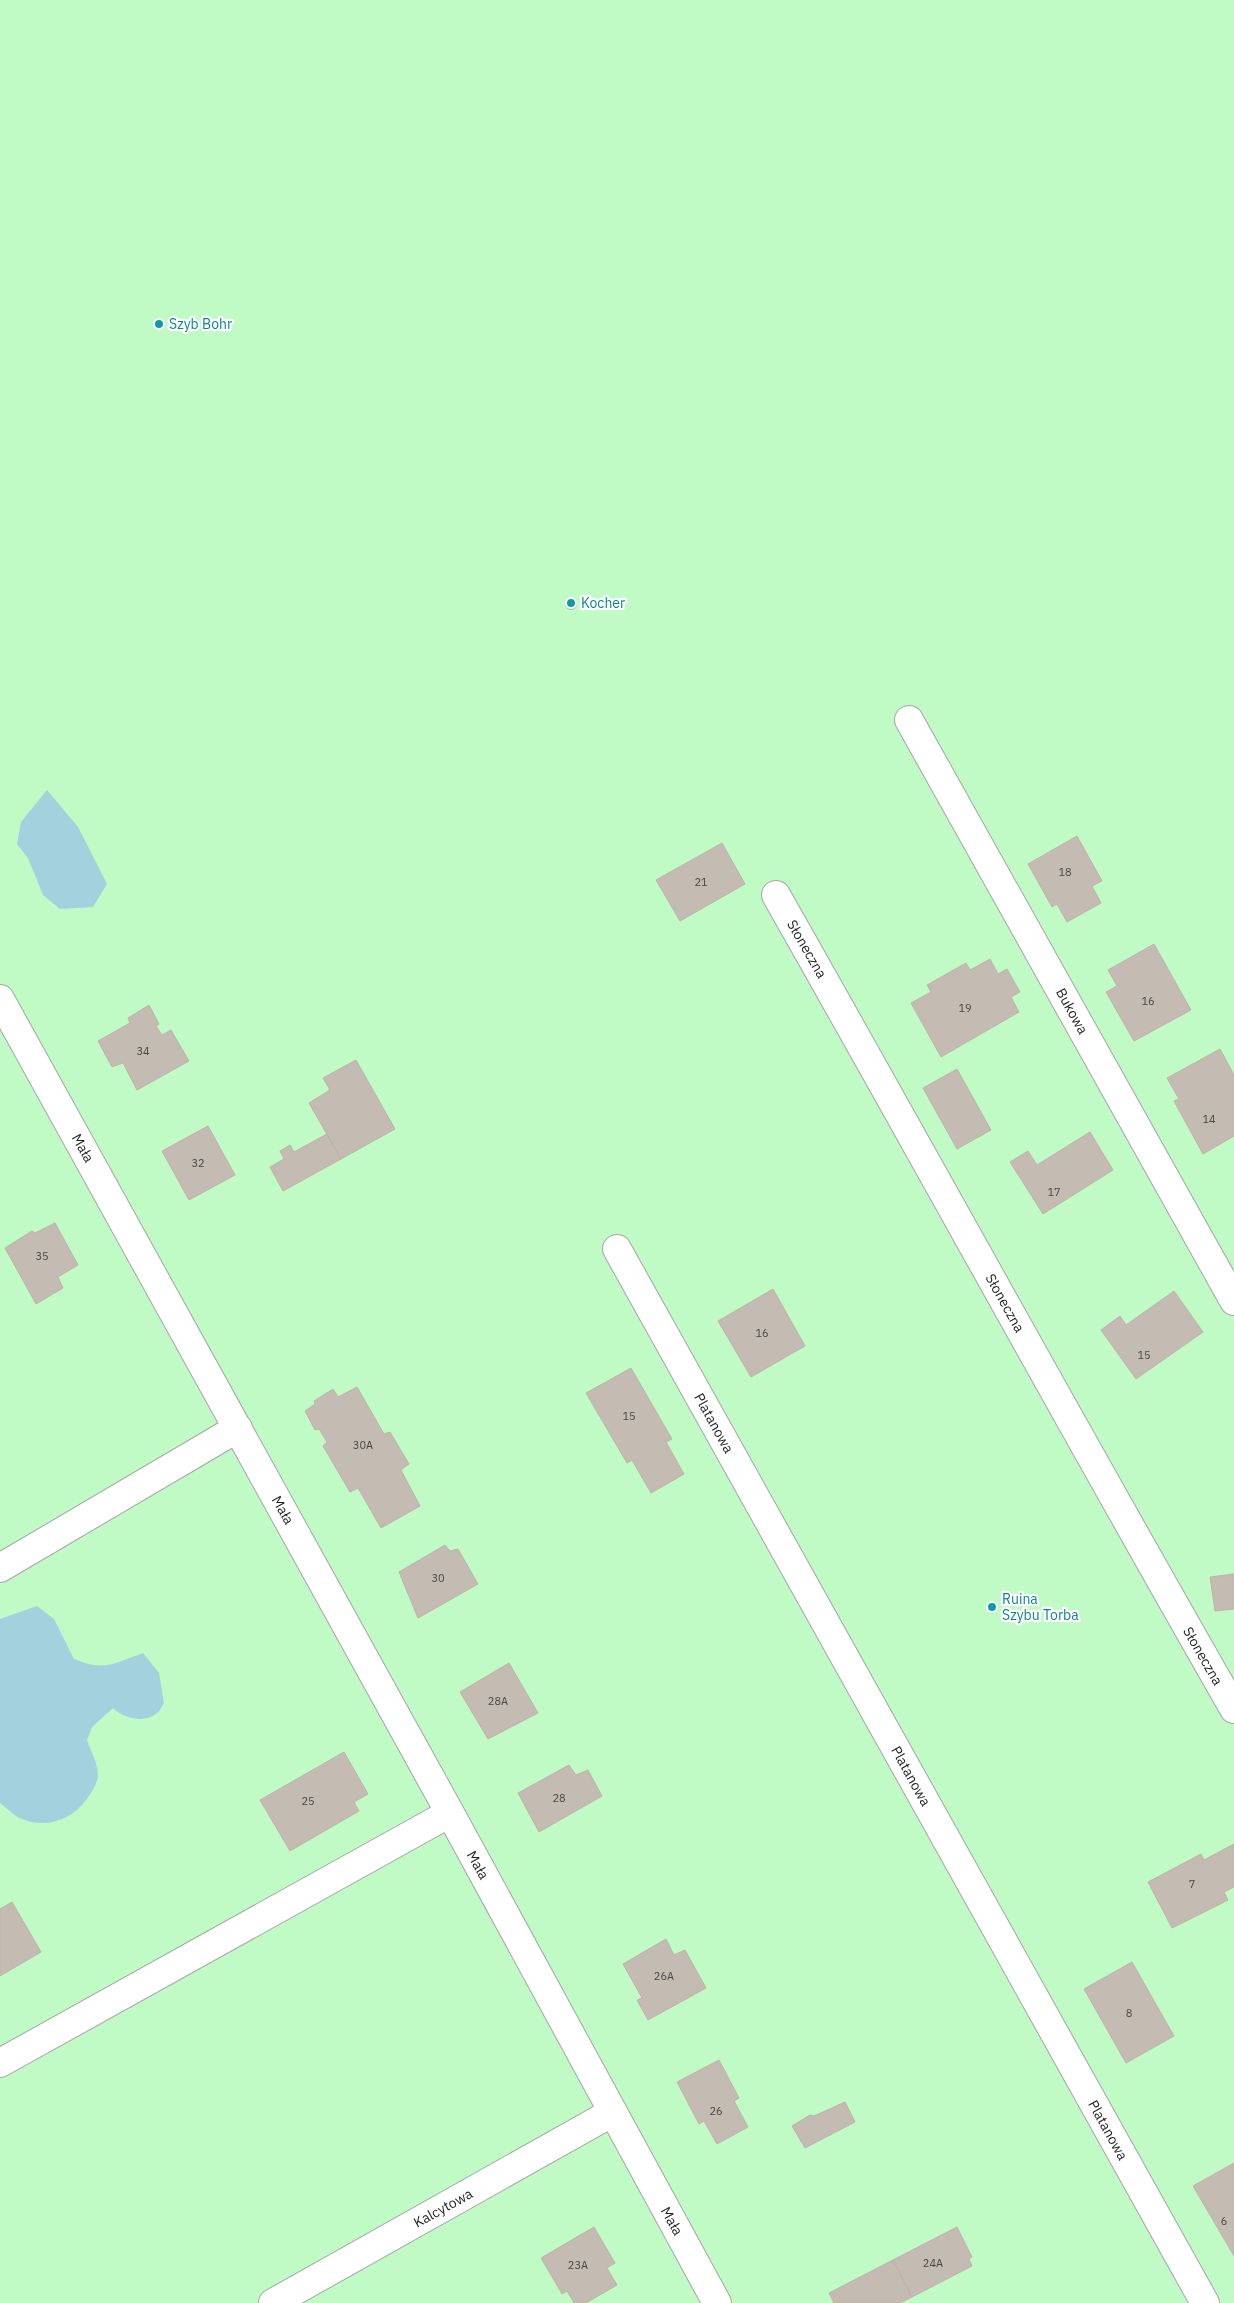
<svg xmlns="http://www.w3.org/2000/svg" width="1234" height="2303" viewBox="0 0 1234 2303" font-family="'IBM Plex Sans',sans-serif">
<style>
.park{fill:#c0fac4}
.water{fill:#a3d1de}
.building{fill:#c4bbb3;stroke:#c1b2a6}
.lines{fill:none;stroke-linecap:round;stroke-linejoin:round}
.street-casing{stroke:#a5a5a5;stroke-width:30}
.street{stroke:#fff;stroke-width:28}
.culture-dot{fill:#0f9aa8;stroke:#fff;stroke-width:2}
.labels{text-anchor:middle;stroke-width:4.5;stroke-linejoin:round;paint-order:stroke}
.number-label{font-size:11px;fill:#484543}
.culture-label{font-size:14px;fill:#0d838f;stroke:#fff;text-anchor:start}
.street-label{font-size:14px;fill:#1e1e1e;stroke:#fff}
</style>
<rect width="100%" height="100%" fill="#efebe4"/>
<path class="park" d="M0,0h1234v2303h-1234z"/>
<path class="water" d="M47,790l31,37 29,57 -14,23 -33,2 -17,-14 -15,-37 -11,-14 4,-22z
M37,1606l17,13 20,40c31,13 40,4 69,-6l16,20 5,30c-2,3 -4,8 -7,10 -13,11 -34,5 -44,-5l-21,19 -5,13c4,12 11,23 11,36 -1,8 -7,18 -12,24 -15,20 -40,29 -64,19 -8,-3 -15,-11 -22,-16v-184z"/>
<path class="building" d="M565.5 604a5.5 5.5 0 1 1 11 0a5.5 5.5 0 1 1-11 0Z
M1077,836l25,45 -10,5 9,17 -34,19 -10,-18 -5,3 -24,-43z
M722,843l23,41 -65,37 -24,-41z
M1154,944l37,66 -57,31 -28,-49 11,-6 -9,-16z
M990,959l8,15 9,-5 13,23 -9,5 8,15 -78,45 -30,-54 20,-11 -4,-7 39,-22 4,7z
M149,1005l10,19 -3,2 6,9 9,-5 18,31 -52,29 -14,-27 -11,4 -14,-26 32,-18 -2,-5z
M1220,1049l14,26v61l-31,18 -29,-53 5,-2 -12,-21z
M356,1060l39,69 -54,30 -32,-56 21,-13 -7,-12z
M957,1069l34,61 -34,19 -34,-61z
M208,1126l27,49 -46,25 -27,-49z
M1090,1132l23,38 -70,44 -33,-52 18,-11 9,14z
M327,1134l14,25 -58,32 -13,-24 14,-8 -4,-8 10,-6 4,7z
M55,1223l23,42 -20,12 5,11 -27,16 -31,-56 27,-17 3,2z
M773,1289l32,57 -54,31 -33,-56z
M1174,1291l29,41 -67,47 -35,-49 19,-14 6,9z
M631,1368l41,71 -6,3 18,32 -33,19 -19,-33 -5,3 -41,-70z
M357,1387l27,47 6,-2 19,32 -8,6 19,36 -39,22 -23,-40 -8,4 -27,-46 4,-4 -8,-13 -4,1 -10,-19 10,-7 -1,-3 19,-12 5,8z
M445,1545l5,6 8,-2 20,35 -60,34 -19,-46z
M1234,1574v35l-19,2 -5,-34z
M509,1663l29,50 -50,26 -28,-47z
M344,1752l24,42 -14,8 5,9 -69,40 -30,-51z
M569,1765l7,10 12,-5 14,26 -63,36 -21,-39z
M1234,1844v43l-10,5 4,8 -56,28 -24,-46 53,-28 3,6z
M12,1902l29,50 -41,24v-67z
M666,1939l8,16 11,-5 21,38 -58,32 -11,-20 5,-2 -19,-34z
M1132,1962l42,74 -48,27 -42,-74z
M719,2060l20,38 -5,3 14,26 -31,17 -13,-23 -5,3 -22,-42z
M845,2102l10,20 -50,26 -13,-22 18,-11 4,1z
M1234,2163v93l-41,-70z
M594,2227l21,36 -8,5 10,17 -31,18h-12l-7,-12 -5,3 -21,-36z
M957,2227l15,30 -3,2 3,7 -60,31 -19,-37z
M893,2260l19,37 -12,6h-66l-5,-10z"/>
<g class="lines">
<defs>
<path id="street" d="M909,720l325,581
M776,895c154,271 303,544 458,814
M0,999l450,814 267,490
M617,1249l588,1054
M0,1568l238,-140
M0,2063l450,-250
M273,2303l340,-191"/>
</defs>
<use href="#street" class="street-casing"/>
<use href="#street" class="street"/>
</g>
<g class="culture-dot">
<circle cx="159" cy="324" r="5"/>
<circle cx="571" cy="603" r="5"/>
<circle cx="992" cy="1607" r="5"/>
</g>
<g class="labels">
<g class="number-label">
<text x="1065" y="876">18</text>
<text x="701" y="886">21</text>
<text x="1148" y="1005">16</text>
<text x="965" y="1012">19</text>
<text x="143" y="1055">34</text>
<text x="1209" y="1123">14</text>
<text x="198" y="1167">32</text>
<text x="1054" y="1196">17</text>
<text x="42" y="1260">35</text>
<text x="762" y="1337">16</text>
<text x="1144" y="1359">15</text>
<text x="629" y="1420">15</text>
<text x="363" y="1449">30A</text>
<text x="438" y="1582">30</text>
<text x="498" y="1705">28A</text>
<text x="559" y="1802">28</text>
<text x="308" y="1805">25</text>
<text x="1192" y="1888">7</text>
<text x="664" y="1980">26A</text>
<text x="1129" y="2017">8</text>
<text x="716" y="2115">26</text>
<text x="1224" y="2225">6</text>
<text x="933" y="2267">24A</text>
<text x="578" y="2269">23A</text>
</g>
<g class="culture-label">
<text x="169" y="329">Szyb Bohr</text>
<text x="581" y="608">Kocher</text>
<text x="1002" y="1604">Ruina<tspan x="1002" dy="16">Szybu Torba</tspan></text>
</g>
<g class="street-label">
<text transform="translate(807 949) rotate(60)" y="5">Słoneczna</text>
<text transform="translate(1072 1011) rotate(61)" y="5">Bukowa</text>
<text transform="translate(83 1148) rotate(61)" y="5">Mała</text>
<text transform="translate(1005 1303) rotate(61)" y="5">Słoneczna</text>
<text transform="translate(714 1423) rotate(61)" y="5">Platanowa</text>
<text transform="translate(283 1510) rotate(61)" y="5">Mała</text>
<text transform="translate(1203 1656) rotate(60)" y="5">Słoneczna</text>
<text transform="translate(911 1776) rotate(61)" y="5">Platanowa</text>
<text transform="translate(478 1865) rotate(61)" y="5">Mała</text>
<text transform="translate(1108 2130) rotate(61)" y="5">Platanowa</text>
<text transform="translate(443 2208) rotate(-29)" y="5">Kalcytowa</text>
<text transform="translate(672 2221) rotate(61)" y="5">Mała</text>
</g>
</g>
</svg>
